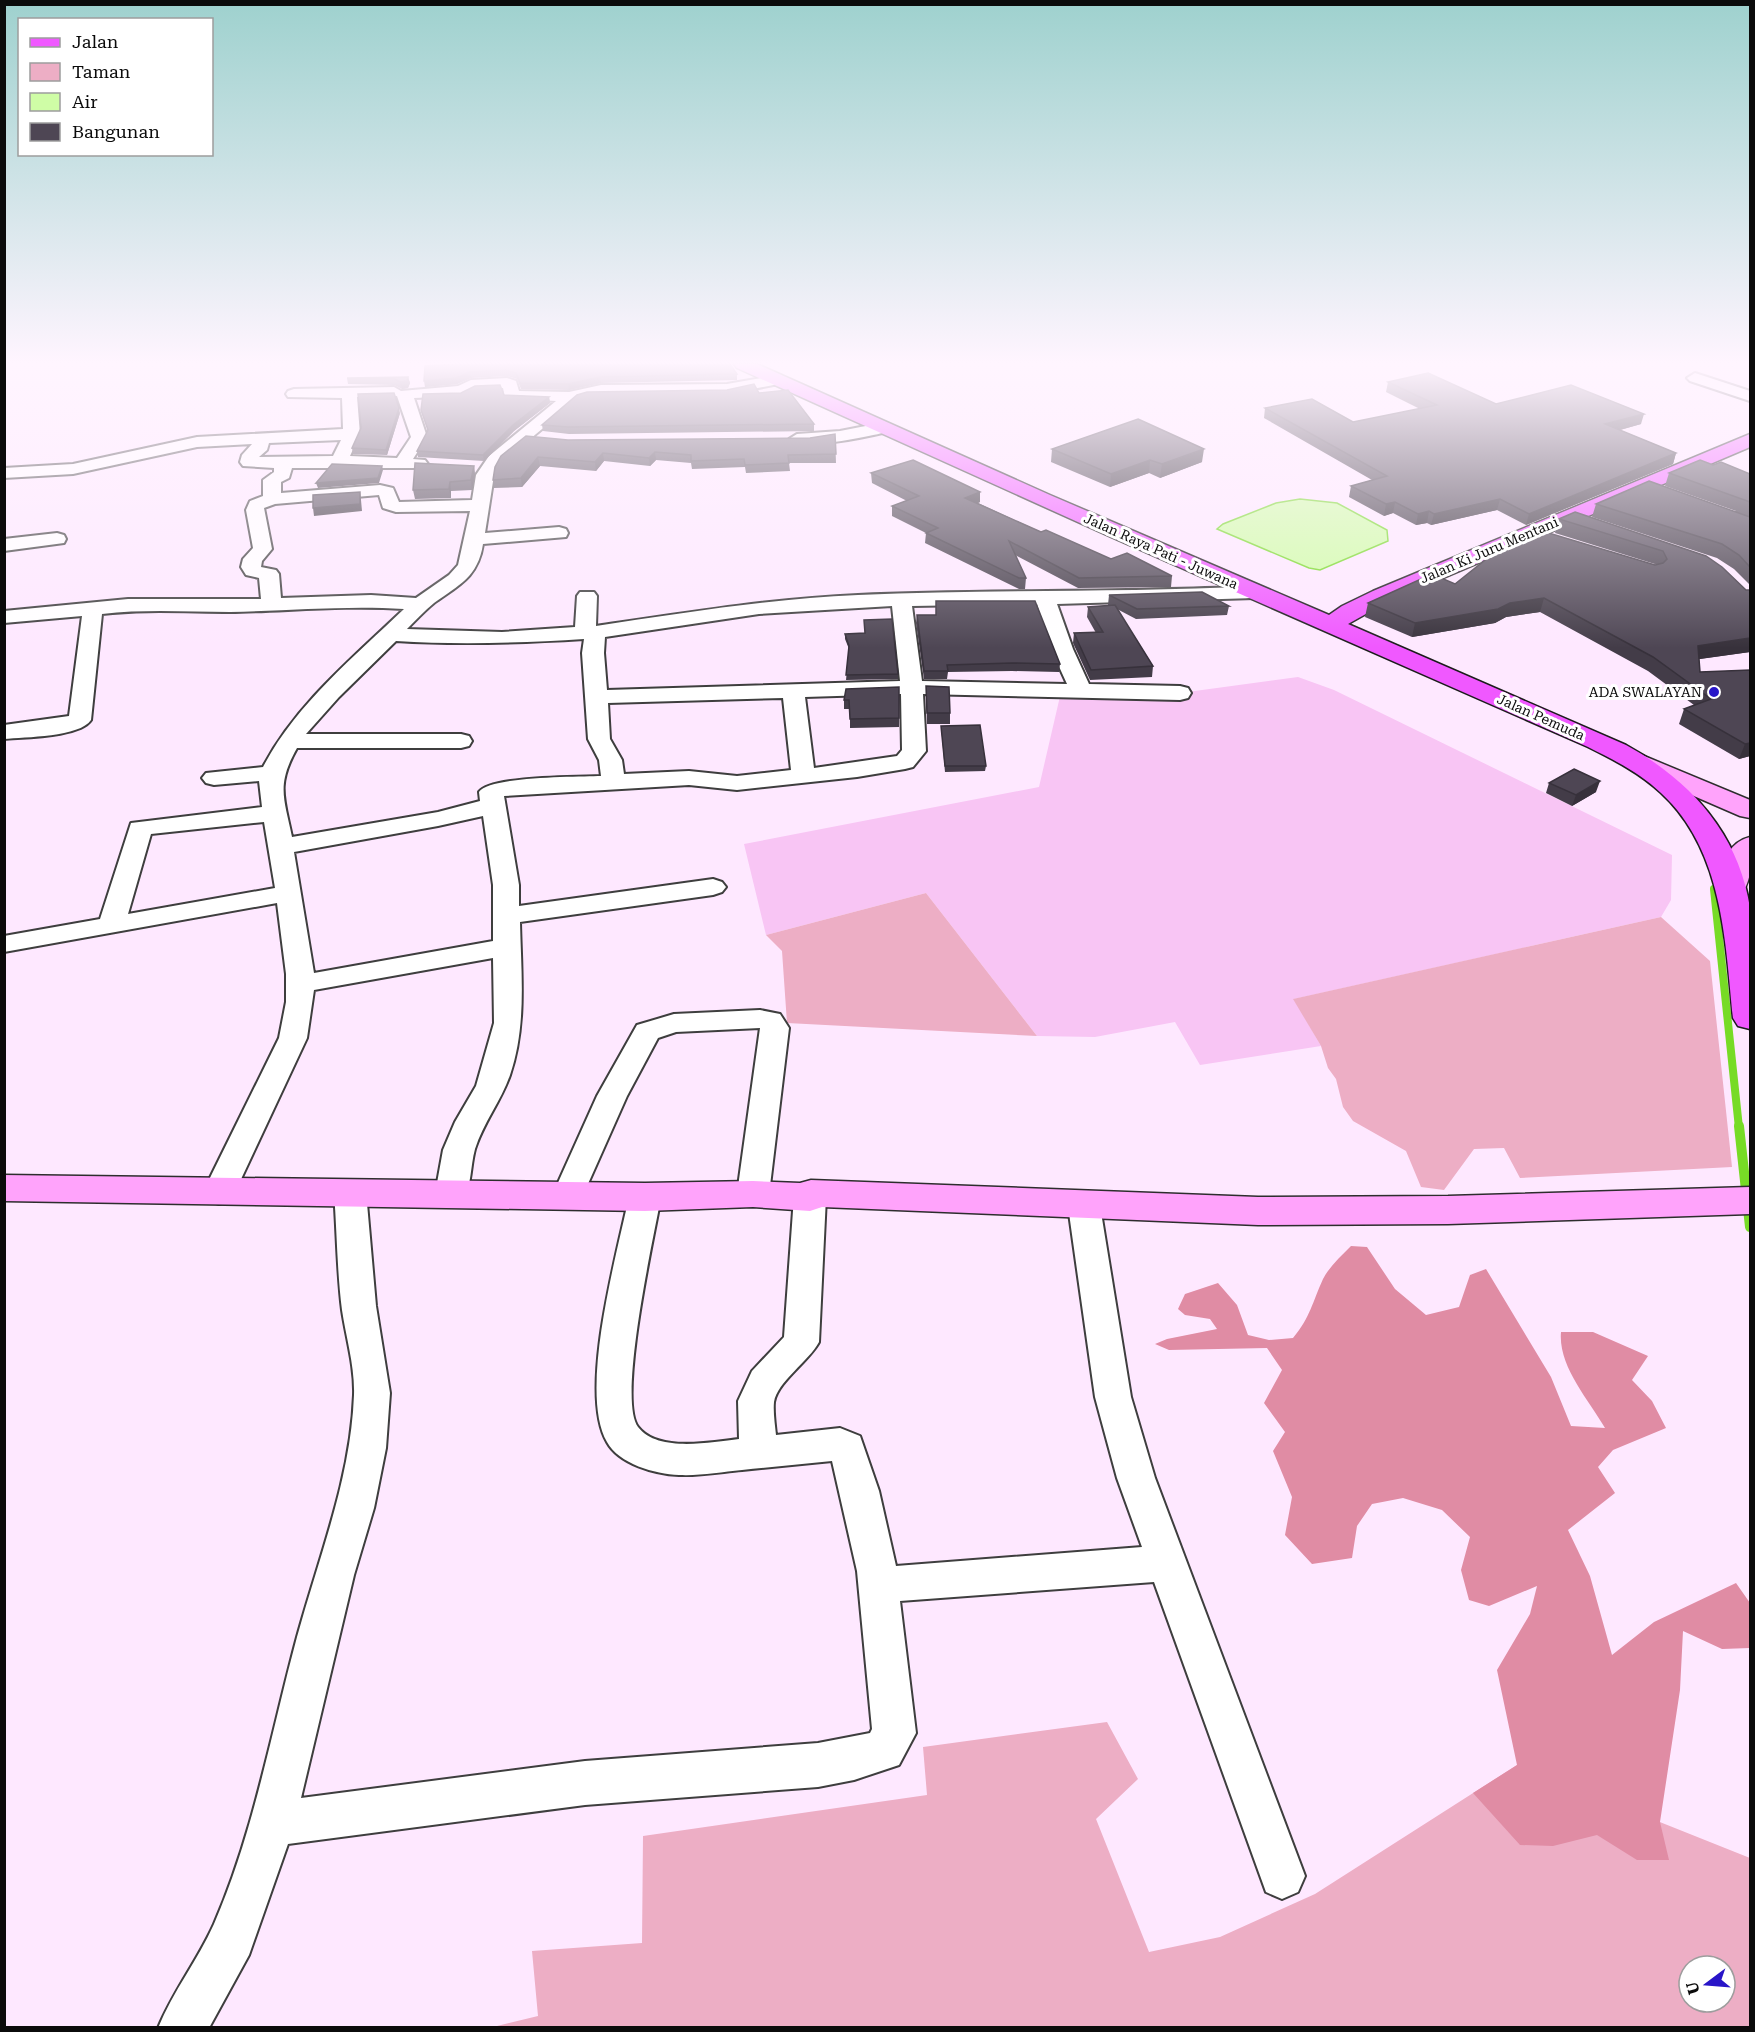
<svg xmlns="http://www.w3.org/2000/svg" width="1755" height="2032" viewBox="0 0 1755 2032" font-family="'Roboto Serif',serif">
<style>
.farmland{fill:#f8c5f4}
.green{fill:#edaec5;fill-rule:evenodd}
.forest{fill:#e08ca4}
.water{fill:#cffda6;stroke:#77db26;stroke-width:1.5}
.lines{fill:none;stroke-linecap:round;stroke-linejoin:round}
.stream-far1{stroke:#77db26;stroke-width:8}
.stream{stroke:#77db26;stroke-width:10}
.street-casing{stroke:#3e3e3e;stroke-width:4}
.secondary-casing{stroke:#2d2d2d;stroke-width:3}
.primary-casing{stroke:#1c1c1c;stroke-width:3}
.street{fill:#fff;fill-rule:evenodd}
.secondary{fill:#ffa3fb;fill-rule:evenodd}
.primary{fill:#f058ff;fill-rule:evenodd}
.wall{fill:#433c48}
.shaded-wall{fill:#37313b}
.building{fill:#4e4654;stroke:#37313b;stroke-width:1.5}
.poi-dot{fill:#2815c8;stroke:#fff;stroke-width:2}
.labels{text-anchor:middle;stroke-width:6;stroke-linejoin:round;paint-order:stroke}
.far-street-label{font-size:14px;fill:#0b0b0b;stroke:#fff}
.far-poi-label{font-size:14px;fill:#0b0b0b;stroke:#fff;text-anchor:end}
</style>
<rect width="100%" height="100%" fill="#fee8ff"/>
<path class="farmland" d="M1298,677l36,13 338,165 -1,45 -10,17 -367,82 27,47 -121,19 -25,-43 -80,15 -58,-1 -111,-143 -160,42 -22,-91 295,-57 22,-95 119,1z"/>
<path class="green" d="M926,893l111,143 -250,-13 -5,-72 -16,-16z
M1661,917l49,44 22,206 -212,11 -16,-30 -30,1 -30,41 -23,-3 -15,-36 -53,-30 -10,-14 -7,-28 -8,-11 -7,-22 -28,-47z
M1107,1722l31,57 -42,40 53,133 71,-15 95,-43 202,-129 233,93v169l-1261,1 49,-12 -6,-65 110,-8 1,-107 284,-41 -4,-48zM1689,1966h36v36h-36z"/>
<path class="forest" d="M1351,1246l16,1 28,42 31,26 33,-8 11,-32 16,-6 65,108 20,49 34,2c-17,-29 -47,-62 -44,-96h32l55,24 -16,24 20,21 14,27 -53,22 -15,17 17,26 -47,37 22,46 22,79 42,-33 82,-39 14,20v45l-28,1 -39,-18 -3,59 -20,132 9,38h-32l-40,-25 -44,11 -33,-1 -47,-52 44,-28 -20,-95 33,-56 7,-28 -48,20 -20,-6 -8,-30 9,-33 -28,-27 -39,-12 -31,6 -15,22 -5,32 -40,6 -27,-29 7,-38 -19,-46 12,-19 -21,-29 18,-33 -15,-22 -98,2 -14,-6 12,-5 50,-10 -7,-10 -25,-4 -7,-6 7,-15 33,-11 19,22 11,30 21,5 24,-2c18,-22 19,-35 30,-59 6,-12 18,-23 28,-33z"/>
<path class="water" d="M1300,499l37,4 50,27 1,11 -68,29 -11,-2 -92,-39 6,-5 53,-21z"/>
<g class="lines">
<path class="stream-far1" d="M1714,889l25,239"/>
<path class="stream" d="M1739,1126l11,101"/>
<defs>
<path id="street" d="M1695,373l55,18v10l-60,-20 -3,-3z
M779,375l8,5 -3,3 -57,11 -140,2 -10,4 -76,63 -7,12 -9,58 74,-6 7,2 2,4 -2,4 -83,7c-5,33 -24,41 -49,59 -10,8 -18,17 -27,26l95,3 73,-5 2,-31 3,-4h14l3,4 -1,30c87,-13 174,-27 262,-31 132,-6 265,-2 397,-9l7,2 3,4 -3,4 -7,2 -198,6 16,45 16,35 91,2 8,2 3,5 -3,5 -8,2 -257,-6 3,57 -13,16 -8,2 -48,8 -120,13 -48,-5 -185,11 15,89v21l194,-27 9,3 4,5 -4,5 -9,3 -193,27c1,51 7,103 -10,153 -9,26 -27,48 -35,74 -5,18 -3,37 -13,53l-11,4 -11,-4 -5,-8 8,-44 12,-28 21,-36 18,-63 -1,-65 -179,32 -7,48 -72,154 -5,8 -11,4 -11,-4 -5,-8 76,-154 7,-36v-28l-9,-71 -273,49v-16l96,-17 31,-96 131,-16 -3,-26 -45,4 -8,-2 -4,-5 4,-5 57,-6c33,-63 91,-110 141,-158 -58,-4 -116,2 -174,3 -42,0 -85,-3 -128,2l-11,106c-11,17 -66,17 -87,19v-14l65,-9 13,-100 -78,7v-12l124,-12h133l-2,-21 -13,-3 -5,-8 2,-8 10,-11 -7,-38 4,-9 13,-5v-16l11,-8v-4l-31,-2 -3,-4 2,-7 10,-11 -55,3 -124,27 -69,4v-10l69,-4 124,-27 146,-8 -1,-31 -54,-1 -2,-3 2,-3 6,-2 100,-2 7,4 57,-5 13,-6 36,-2 9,3 3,10 50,1 32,-7 126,-1zM503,388l2,10 51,3 -67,55 -13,19 -4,25 -73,2 -6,-14 -13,-3 -99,8v-11l8,-4 3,-10h133l3,-4 -3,-4 -12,-1 14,-22 -13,-39 48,-2 13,-7zM397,396l14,41 -14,21 -47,-2 10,-22 -3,-37zM341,440l-8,16 -74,1 8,-7 2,-7zM379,495l4,13 13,4 74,-1 -12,54 -9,10 -33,23 -45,-3 -90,3 -2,-24 -3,-4 -15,-3 1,-6 10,-12 -8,-41 11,-4zM1037,604l14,45 16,35 -145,-3 -10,-75zM892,606l8,75 -293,9 -3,-37 1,-16 154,-23zM584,639l-2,14 6,86 11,21 2,16c-23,1 -111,0 -122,16l1,9 -42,11 -146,25c-8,-39 -16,-52 5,-89h164l8,-2 3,-5 -3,-5 -8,-2h-155l33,-37 57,-56c63,4 124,2 188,-2zM901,694l1,56 -5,6 -83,12 -9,-71zM783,698l8,72 -54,6 -48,-5 -65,3 -2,-14 -12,-21 -2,-36zM483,816l10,69v56l-179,32 -20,-121 144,-26zM264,822l11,66 -147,26 23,-80z
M881,423l8,5 -2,4c-17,4 -88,20 -98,7l8,-5 43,-3z
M57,533l7,2 2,4 -2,4 -60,8v-12z
M760,1010l20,4 9,14 -20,166 -5,8 -11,4 -11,-4 -5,-8 23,-166 -84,4 -18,6 -31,58 -48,108 -11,4 -11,-4 -5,-8 45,-100 40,-71 37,-11z
M350,1180l11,4 5,8 10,114 14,87 -4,55 -12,60 -20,67 -53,223 284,-37 233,-18 52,-10 2,-4 -15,-158 -25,-110c-30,3 -60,6 -90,9 -21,2 -42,6 -63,5 -24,-1 -60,-11 -72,-33 -29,-50 10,-188 22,-245l5,-8 11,-4 11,4 5,8c-7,39 -44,203 -23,230 20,26 73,15 101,12l-1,-38 14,-30 32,-34 10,-140 5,-8 11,-4 11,4 5,8 -7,145c-10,19 -42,40 -45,60 -1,10 1,23 2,33l64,-7 20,8 19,55 17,75 246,-19 -25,-69 -22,-81 -27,-191 5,-8 11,-4 11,4 5,8 31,191 24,81 150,398 -7,16 -16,7 -16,-7 -112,-310 -254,19 16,132 -17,32 -45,15 -36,7 -233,18 -297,39 -39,111 -40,73h-51c15,-37 40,-68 56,-104 40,-92 57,-191 83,-287 22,-80 54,-159 57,-242 1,-28 -8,-58 -12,-85 -5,-39 -5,-79 -8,-118l5,-8z"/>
<path id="secondary" d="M1637,753l113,47v18l-10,-2 -113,-49 -3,-6 3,-6z
M1750,837c2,18 3,41 -8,56l-11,3 -11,-3 -4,-6c6,-21 10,-44 34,-50z
M4,1175l641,8 108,-2 47,2 11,-3 447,17 190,-1 302,-9v27l-302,10 -190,1 -436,-18 -12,4 -57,-4 -108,4 -641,-10z"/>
<path id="primary" d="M734,364h23l293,131 279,120 13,-9 31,-15 377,-157v13l-361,154 -41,23 278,121c64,35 113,89 124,163 2,14 0,28 0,42 0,26 0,52 0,79l-12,-3 -5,-8c-8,-78 -10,-168 -72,-225 -21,-20 -47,-33 -73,-46l-477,-210 -374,-169z"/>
</defs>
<use href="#street" class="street-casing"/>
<use href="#secondary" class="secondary-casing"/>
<use href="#primary" class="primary-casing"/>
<use href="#street" class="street"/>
<use href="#secondary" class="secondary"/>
<use href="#primary" class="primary"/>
</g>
<path class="wall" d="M425,366l312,8v6l-136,3 -32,7 -48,-1 -4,-10 -10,-3 -36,2 -14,6 -32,3z
M408,377l2,6 -2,5 -6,1 -8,-4 -46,-1 -1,-6z
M1388,382l108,22 145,20 -21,6 56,23 -3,11 -147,61 -29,-15 -66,15 -4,-2 -11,2 -23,-12 -9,3 -35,-19 2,-11 21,-6 -108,-62 1,-10 88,14 67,-13 -34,-17z
M461,393l88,4 1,6 -36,28 -30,30 -66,-4 -1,-6 11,-20 -7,-21z
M759,393l55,31v7l-245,3 -26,-3 -1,-6z
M400,413l-13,42 -34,-1 -1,-6z
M835,434l1,29h-47l1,8 -44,2 -1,-6 -53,2 -1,-6 -35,-3 -6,6 -46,-5 -8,10 -56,-5 -18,21 -28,1 -1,-8 75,-40 242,-2z
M1052,449l150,13 -42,16 -11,-5 -39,14 -59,-25z
M1713,465l37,9v111l-16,-16 -17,-11 -125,-41 4,-13 140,7 -71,-25 4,-13z
M474,466l1,9 -3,15 -21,1v7l-36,1 -2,-9z
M871,473l109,19v10l-2,1 63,29 70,27 61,17 -1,11 -93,1 -63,-33 11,23 -1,11h-6l-94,-46 1,-10 -34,-17v-10l15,-5 -35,-18z
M1559,519l147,37 40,34h4v62l-51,7 1,13 50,-2v86l-11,3 -60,-35 5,-15 10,-4 -46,-34 -108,-59 -34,5 -11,6 -83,14 -47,-20 3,-14 87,-19 73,-46 1,-3 126,30h3l-103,-32z
M1109,595l120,11 -2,9 -91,4 -19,-10 36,57 -1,11 -62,3 -17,-37 1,-10h22l-9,-16 1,-10 22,-2h-2z
M917,615l143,49 -1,8 -47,-1 -64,1 -1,7h-23l-8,-56z
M845,634l53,40v5l-52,1 3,-31 -4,-10z
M926,686l24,27v11h-23z
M899,687v40l-49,1v-19h-6v-9z
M941,726l45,40 -1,5 -40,1z
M1549,783l47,9 -24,14 -26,-13z"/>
<path class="shaded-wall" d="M470,372l1,6 -14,6 -32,3 -1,-6z
M408,377l2,6 -2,5 -6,1 -2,-7z
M600,377l1,6 -32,7 -1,-6z
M549,397l1,6 -36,28 -30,30 -1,-6 30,-30z
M399,408l1,5 -13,42 -1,-5z
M1644,414l-3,10 -39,11 3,-11z
M1204,449l-2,13 -42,16 2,-14z
M655,452l1,8 -6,6 -1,-8z
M603,453l1,8 -8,10 -1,-9z
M1676,453l-3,11 -147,61 3,-11z
M538,457l2,9 -18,21 -1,-9z
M1150,460l-1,13 -39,14 1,-13z
M382,466l1,4 -4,13 -61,5 -2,-5z
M474,466l1,9 -3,15 -1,-10z
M450,482l1,9v7l-2,-9z
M360,492l1,8 1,11 -48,5 -1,-8z
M980,492v10l-15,6v-10z
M1500,499l-3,11 -66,15 3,-11z
M1395,502l-2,11 -9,3 2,-12z
M1429,511l-2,12 -11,2 2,-11z
M1544,598l-4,14 -34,5 -11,6 -83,14 3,-14 95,-20z
M1750,638v14l-57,8 5,-14z
M1750,743v13l-11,3 6,-15z
M1600,781l-4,11 -24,14 4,-11z"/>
<path class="building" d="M455,364h275l7,10 -137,3 -32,7 -48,-1 -4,-10 -10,-3 -36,2 -14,6 -32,3 1,-15z
M1428,373l68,31 75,-19 73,29 -39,10 71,29 -147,61 -29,-15 -66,15 -5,-3 -11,3 -23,-12 -9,2 -35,-18 36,-10 -122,-68 47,-9 41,23 84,-17 -49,-23z
M408,377l-1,4 -7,1 -7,-4h-46z
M754,384l5,9 29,-3 26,34 -246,3 -26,-2 35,-30 10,-3 140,-2z
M500,385l4,10 45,2 -36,28 -30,30 -66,-4 11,-21 -7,-20 2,-16 38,-1 14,-7z
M394,393l5,15 -13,42 -34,-2 9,-20 -3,-34z
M1138,419l66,30 -42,15 -12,-4 -39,14 -59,-25z
M835,434l1,20 -48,1 1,8 -44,2 -1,-6 -53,2v-6l-36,-3 -6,6 -46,-5 -8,9 -57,-5 -17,21 -28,2 2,-13 6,-11 25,-20 42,4 242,-2z
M913,460l67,32 -15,6 76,34 5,-2 65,29 16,-6 45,23 -93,2 -70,-37 17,37h-7l-93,-45 12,-5 -46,-22 27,-10 -48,-23z
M1700,460l13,5 8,-3 29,12v28l-81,-29z
M415,463l59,3 -3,14 -21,2 -1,7 -36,1z
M332,464l50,2 -4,12 -62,5z
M1649,481l101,36v50l-11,-12 -17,-11 -126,-40z
M360,492v12l-47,4v-13z
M1575,512l131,44 16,11 24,23h4v48l-52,8 2,26 50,-2v73l-5,1 -61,-35 27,-10 -58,-42 -109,-59 -34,5 -12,6 -83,14 -47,-20 64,-29 23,10 39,-31 39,-17 -4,-1 10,-5 116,35 8,-2 4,-4 -4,-8 -104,-32z
M1202,592l27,14 -92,3 -28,-14z
M936,601h99l25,63 -48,-1 -65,2 1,6h-24l-7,-56h19z
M1115,605l38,61 -62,4 -17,-37 29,-1 -15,-25z
M892,619l6,55 -52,1 3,-29 -4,-12 20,-1 -1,-13z
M926,686l23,1 1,26h-23z
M899,687v31l-49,1 -1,-19h-5l2,-11z
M980,725l6,41h-41l-4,-40z
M1574,769l26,12 -24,14 -27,-12z"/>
<linearGradient id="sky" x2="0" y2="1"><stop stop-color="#9ed1ce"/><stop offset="0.56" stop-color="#fff5ff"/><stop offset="1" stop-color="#fff5ff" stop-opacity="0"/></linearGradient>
<rect width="1755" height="648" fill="url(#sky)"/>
<circle class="poi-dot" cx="1714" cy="692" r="6"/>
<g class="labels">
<g class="far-street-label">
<text transform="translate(1489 550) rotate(-23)" y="5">Jalan Ki Juru Mentani</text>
<text transform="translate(1161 551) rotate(24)" y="5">Jalan Raya Pati - Juwana</text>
<text transform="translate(1541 717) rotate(24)" y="5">Jalan Pemuda</text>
</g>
<g class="far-poi-label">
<text x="1702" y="697">ADA SWALAYAN</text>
</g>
</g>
<rect width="1755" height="2032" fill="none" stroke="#0b0b0b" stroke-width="12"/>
<rect x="18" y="18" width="195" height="138" fill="#ffffff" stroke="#9d9d9d" stroke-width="1.5"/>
<rect x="30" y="38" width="30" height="9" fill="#f058ff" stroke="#9d9d9d" stroke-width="1.5"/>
<text x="72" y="48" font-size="18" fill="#0b0b0b">Jalan</text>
<rect x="30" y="63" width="30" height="18" fill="#edaec5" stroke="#9d9d9d" stroke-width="1.5"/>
<text x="72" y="78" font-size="18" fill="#0b0b0b">Taman</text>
<rect x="30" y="93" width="30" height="18" fill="#cffda6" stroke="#9d9d9d" stroke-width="1.5"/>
<text x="72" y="108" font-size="18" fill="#0b0b0b">Air</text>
<rect x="30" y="123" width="30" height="18" fill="#4e4654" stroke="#9d9d9d" stroke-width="1.5"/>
<text x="72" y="138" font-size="18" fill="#0b0b0b">Bangunan</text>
<g transform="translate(1707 1984) rotate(254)"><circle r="28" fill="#ffffff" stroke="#9d9d9d" stroke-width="1.5"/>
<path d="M0-4.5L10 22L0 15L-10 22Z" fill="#2815c8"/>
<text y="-9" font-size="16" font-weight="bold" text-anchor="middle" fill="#0b0b0b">U</text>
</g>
</svg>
